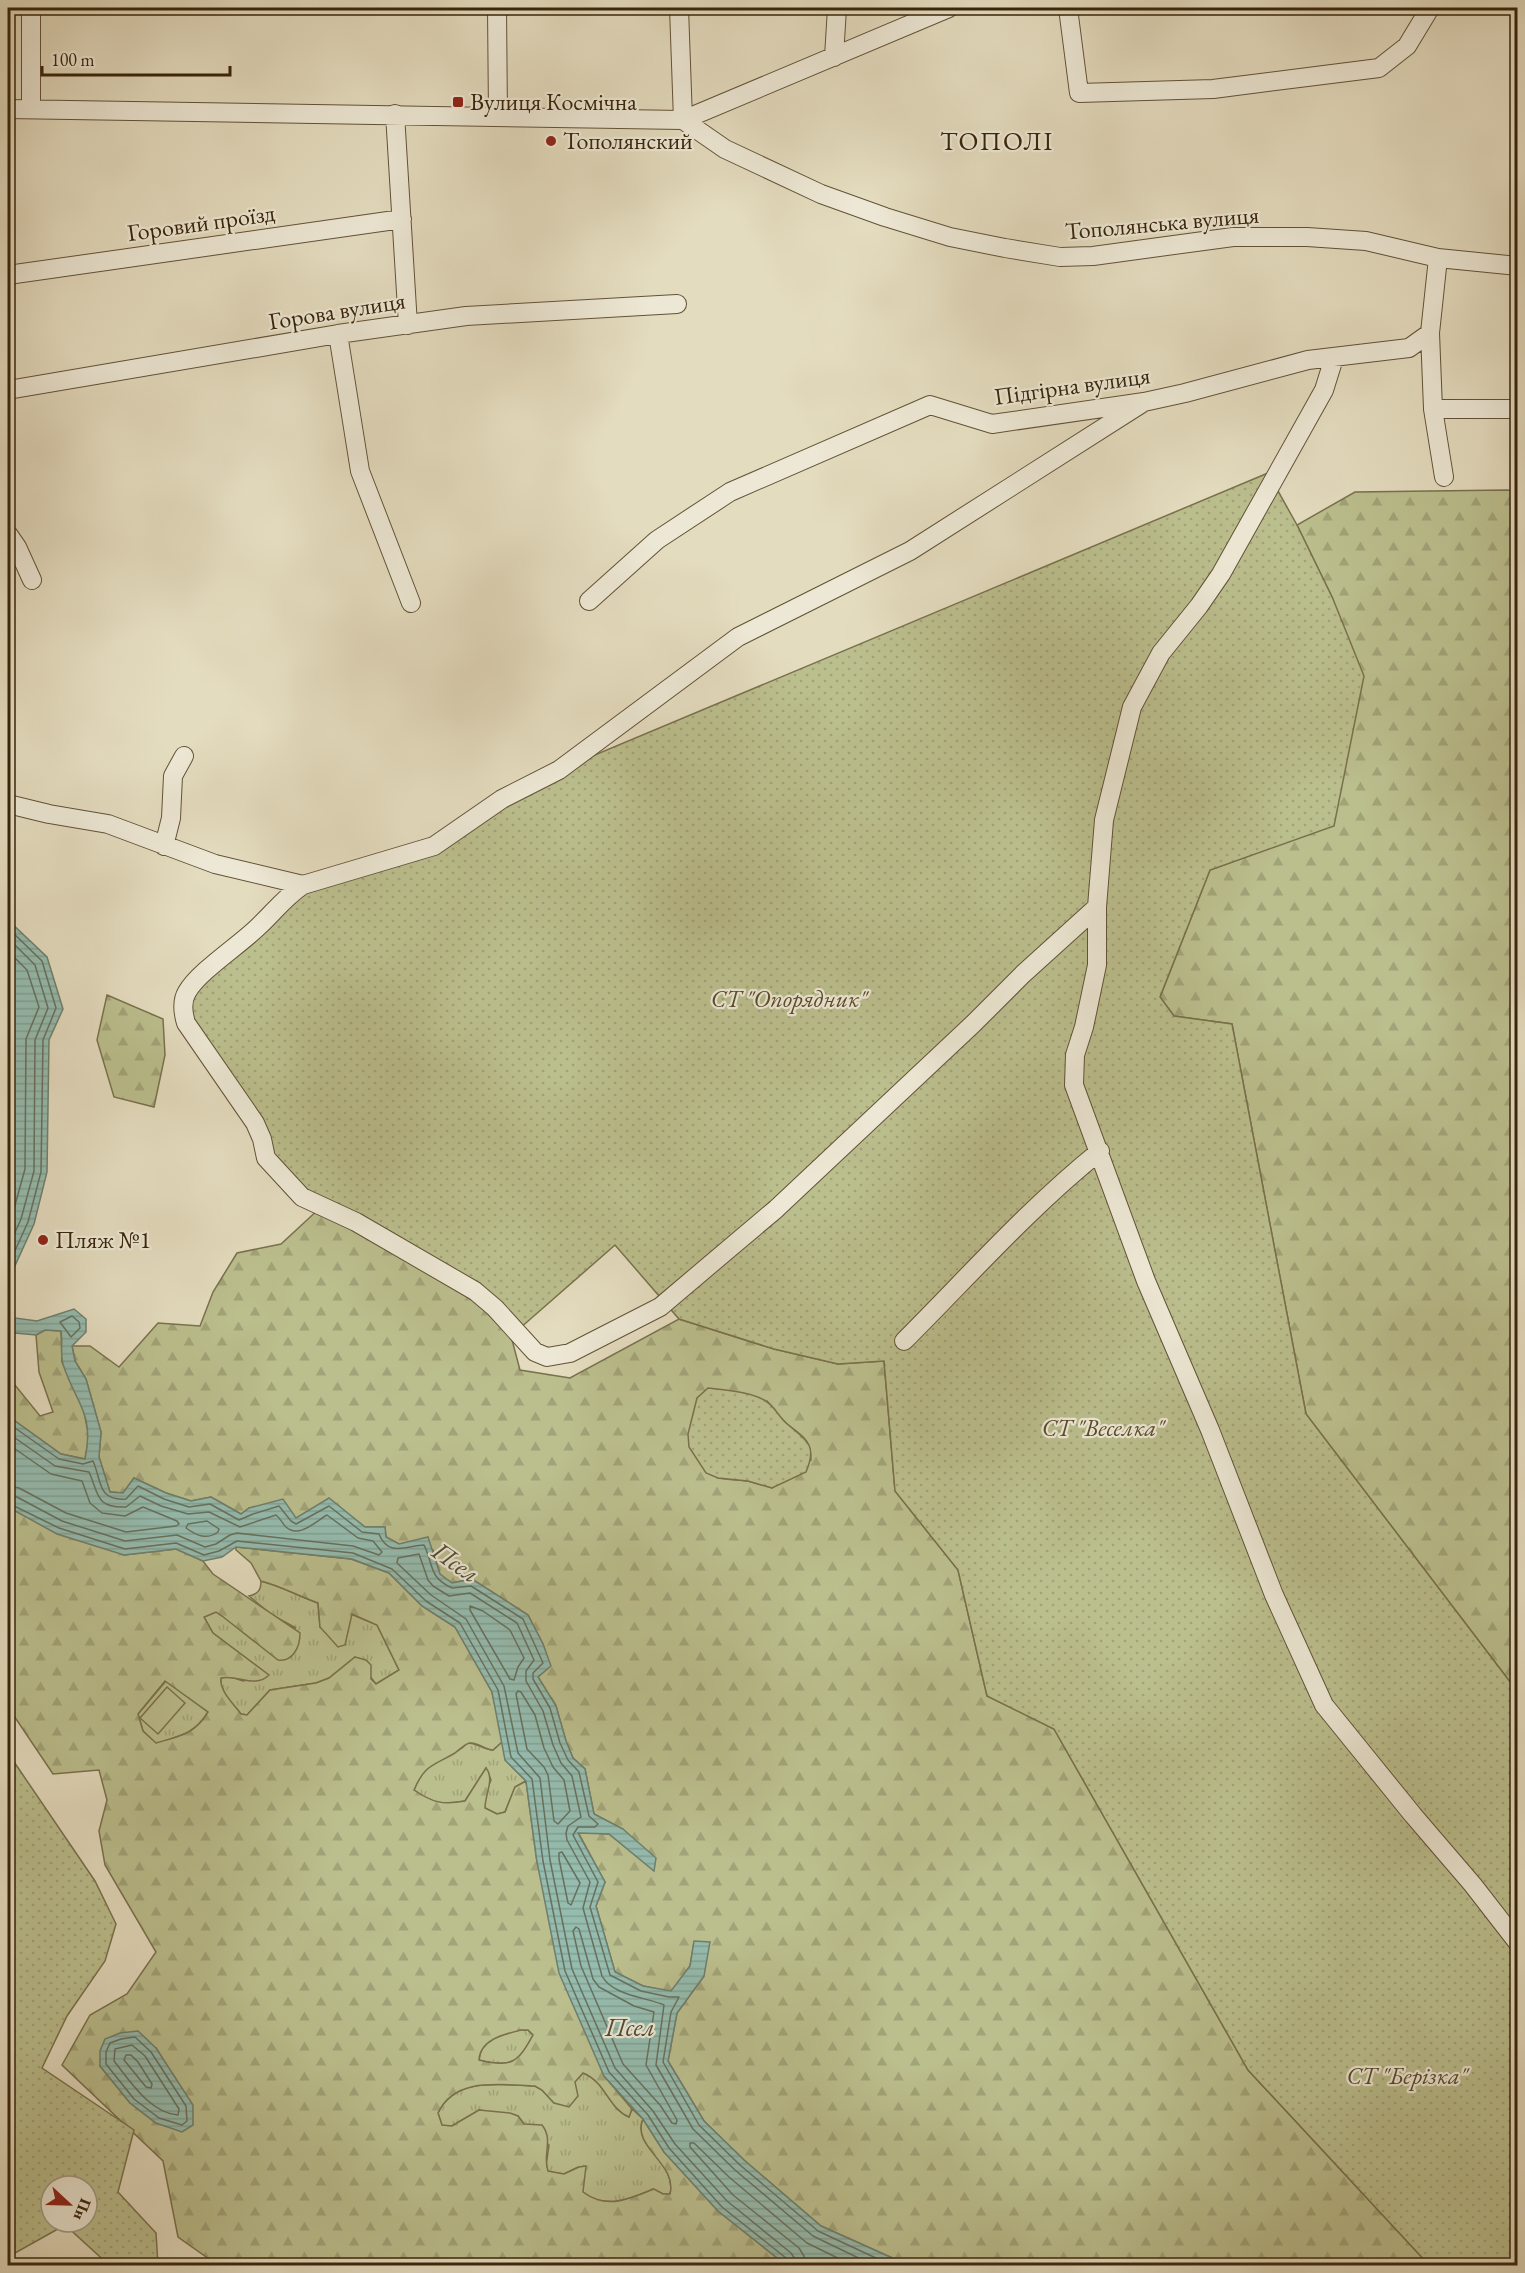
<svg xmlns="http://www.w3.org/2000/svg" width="1525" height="2273" viewBox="0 0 1525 2273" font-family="'EB Garamond',serif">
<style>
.grass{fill:url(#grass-tufts);stroke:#79714c;stroke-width:1.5}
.forest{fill:url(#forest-firs);stroke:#79714c;stroke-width:1.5;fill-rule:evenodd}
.garden{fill:url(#garden-dots);stroke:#79714c;stroke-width:1.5;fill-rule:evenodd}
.pitch{fill:#bbbe8d;stroke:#79714c;stroke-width:1.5}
.water{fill:url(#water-rules);stroke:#6f7f6d;stroke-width:1.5}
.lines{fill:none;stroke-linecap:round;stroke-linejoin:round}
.shore{stroke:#66705d;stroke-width:1.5}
.minor-casing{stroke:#625238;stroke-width:20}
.minor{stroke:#ede8d5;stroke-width:18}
.poi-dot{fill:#8f2418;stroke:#ede8d5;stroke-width:2}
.labels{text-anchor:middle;stroke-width:4.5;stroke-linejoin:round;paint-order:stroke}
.poi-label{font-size:24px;fill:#37240b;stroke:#ede8d5;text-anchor:start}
.street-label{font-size:24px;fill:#37240b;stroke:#ede8d5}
.park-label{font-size:24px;font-style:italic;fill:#584a2c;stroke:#ede8d5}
.neighbourhood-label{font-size:26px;letter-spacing:1.5px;fill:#37240b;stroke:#ede8d5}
.water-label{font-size:26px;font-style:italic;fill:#4e4a34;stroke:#ede8d5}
</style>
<defs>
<pattern id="grass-tufts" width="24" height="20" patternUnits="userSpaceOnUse" patternTransform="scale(1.5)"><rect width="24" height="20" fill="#bbbe8d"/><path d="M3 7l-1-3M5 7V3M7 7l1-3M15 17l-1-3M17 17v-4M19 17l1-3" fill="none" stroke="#a1a378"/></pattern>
<pattern id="forest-firs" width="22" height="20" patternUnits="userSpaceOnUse" patternTransform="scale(1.5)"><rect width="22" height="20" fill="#bbbe8d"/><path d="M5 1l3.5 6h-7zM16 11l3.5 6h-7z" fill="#a1a378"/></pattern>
<pattern id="garden-dots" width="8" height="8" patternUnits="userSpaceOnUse" patternTransform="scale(1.5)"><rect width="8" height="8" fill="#bbbe8d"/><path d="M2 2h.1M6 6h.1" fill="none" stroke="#a1a378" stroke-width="1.8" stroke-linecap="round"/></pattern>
<pattern id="water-rules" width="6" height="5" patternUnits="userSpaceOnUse" patternTransform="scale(1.5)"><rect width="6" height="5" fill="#95bcaf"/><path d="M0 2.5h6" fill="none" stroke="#81a195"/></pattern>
</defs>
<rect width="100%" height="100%" fill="#e4dcbf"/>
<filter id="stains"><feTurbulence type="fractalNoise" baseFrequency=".00333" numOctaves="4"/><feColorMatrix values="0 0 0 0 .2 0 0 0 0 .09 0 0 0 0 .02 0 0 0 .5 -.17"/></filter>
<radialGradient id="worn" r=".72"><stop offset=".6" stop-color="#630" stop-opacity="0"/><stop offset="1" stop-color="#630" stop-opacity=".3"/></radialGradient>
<path class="grass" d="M261,1581c20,5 37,15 57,22l2,24 25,17 6,-30 26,11 22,45 -23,14 -21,-27 -26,21 -13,5 -46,7 -23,25 -6,-1c-8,-10 -22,-23 -20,-36l7,-2 15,5 25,-6 -55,-42 -9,-16 12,-5 6,4 74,12 -24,-13 -23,-19c9,-2 12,-6 12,-15z
M166,1681l42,31c-13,22 -28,24 -52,32l-13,-13 -5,-17z
M503,1741l2,19 21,21 -11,6 -10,25 -8,2 -12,-6v-14l6,-14 -5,-12 -21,33c-23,4 -32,3 -51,-11 4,-10 10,-21 20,-28 11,-7 24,-8 33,-19 10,0 16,6 26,7z
M521,2030h7l5,5c-15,28 -22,33 -54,25 1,-21 25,-26 42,-30z
M583,2073c23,9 25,35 46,44l3,-8 11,10c-12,28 35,43 27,75h-7l-10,-5c-24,10 -47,21 -70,3l-5,-25 -14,7 -16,-2 -2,-6 3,-21 -25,-21 -6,-8 -39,-6 -27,16h-10l-4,-13c17,-37 64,-28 97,-27l7,4 12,13z"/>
<path class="forest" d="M1507,490l10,1v1200l-211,-277 -74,-390 -58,-8 -14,-19 50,-127 124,-45 -1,-226 -36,-74 58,-33z
M107,995l56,24 2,36 -11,52 -40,-10 -17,-57z
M321,1207l89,36 84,72 17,21 9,34 50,8 109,-59 95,30 64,15 46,-3 11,130 63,79 29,126 67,33 194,341 181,195h-521l-87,-39 -77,-66 -40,-39 -36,-60 9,-48 27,-37 -10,-34 -4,24 -19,26 -28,-6 -28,-14 -19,-66 9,-24 -27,-50 31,2 45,36 -31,-41 -29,-15 -9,-45 -12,-11 -7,-17 -10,-35 -18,-29 12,-11 -7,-22 -15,-29 -56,-36 -20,4 -12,-8 -7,-25 -34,-6 -13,-7 -1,-10h-20l-18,-13 -51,4 -47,-10 -8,6 -30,-17 -20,4 -25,-8 -32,-15 -11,15 -13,-1 -11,-35 2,-25 -15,-53 -11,-18 -3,-15h18l29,21 39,-44 42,3 13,-34 24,-39 44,-9zM767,1401c6,7 12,15 19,22 15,13 25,15 25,37l-39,28 -24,-7 -30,-3z
M45,1330l16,1 1,31 21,45 6,30 -4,22 -24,-5 -53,-38v-48l2,11 30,37 13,-4 -14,-40 -3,-37z
M8,1507l116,48 52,-6 27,12 10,13 87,59c0,14 -7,29 -22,27l-56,-44 -6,-4 -12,5 9,16 56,42c-14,14 -32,-1 -48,3 -2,13 13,26 20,36l6,1 23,-25 46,-7 13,-5 26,-21 11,3 5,5v14l5,5 23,-14 -22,-45 -25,-11 -7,31 -7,2 -18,-20 -2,-24c-20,-7 -37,-17 -57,-22l-10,-18 -15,-13v-3l115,12 38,14 33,33 33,21 37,65 11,49 -10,9c-8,0 -15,-8 -23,-7 -4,0 -11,7 -15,10 -22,13 -30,11 -41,37 19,13 29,15 51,11l21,-33c9,11 -1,26 -1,40l12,6 8,-2 10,-25 11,-6 11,81 67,214 28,33 -3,8c-21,-9 -23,-35 -46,-44l-8,9 3,14 -9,11 -15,-4 -12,-13 -7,-4c-33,-1 -80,-10 -97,27l4,12 10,1 27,-16 31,3 8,3 6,8 18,1c12,15 0,31 6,46l16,3 15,-7 7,-1 -3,26c24,18 47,7 71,-3l9,5h7c8,-30 -39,-47 -27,-75l21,33 54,59 68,54 -567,1 -41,-29 -15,-76 -101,-96 28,-50 37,-21 29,-42 -51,-87 -6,-34 8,-31 -8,-30 -46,4 -45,-67zM165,1681l43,31c-13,22 -28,24 -52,31l-13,-12 -5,-17zM521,2030h7l5,5c-15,28 -22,33 -54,25 1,-21 26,-26 42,-30zM156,2048l16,26 -16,49 -26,-20 -30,-37z"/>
<path class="garden" d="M1268,473l29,52 36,74 31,77 -30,150 -124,44 -50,127 14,19 58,8 74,390 211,277v574h-88l-181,-195 -194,-341 -67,-33 -29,-126 -63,-79 -11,-130 -46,3 -64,-15 -95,-30 -64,-74 -104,91 -17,-21 -84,-72 -89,-36 -55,-49 -83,-157 102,-104 149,-51 125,-76z
M708,1388c17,2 46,4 59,14 8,5 12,15 19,21 20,17 32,21 20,49l-34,16 -24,-7 -30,-3 -12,-5 -17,-26 -1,-13 9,-36z
M8,1753l87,128 21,43 -11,37 -38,55 -25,52 92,62 -16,62 38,41 2,32h-49l-44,-40 -57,32zM51,2186h36v36h-36z"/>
<path class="pitch" d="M167,1687l18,16 -27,31 -18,-16z"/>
<path class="water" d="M8,920l39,37 16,52 -14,31 -2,132 -13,52 -26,57z
M74,1309l12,10v13l-14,14 3,15 11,18 15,53 -2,25 11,35 13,1 11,-15 32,15 25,8 20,-4 30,17 8,-6 34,-9 13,19 33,-20 36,29h20l1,10 13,7 29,-7 12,37 12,9 20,-4 56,36 15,29 8,22 -13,11 18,29 10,35 7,17 12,11 9,45 29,15 33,29 -2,13 -45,-37 -31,-1 27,49 -9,24 19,66 28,14 28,5 19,-25 4,-25 16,1 -6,34 -27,37 -9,48 36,60 40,39 77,66 87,39h-122l-68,-54 -54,-59 -21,-33 -39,-43 -45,-103 -22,-111 -11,-81 -21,-21 -13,-68 -37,-65 -33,-21 -33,-33 -37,-14 -116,-12 -14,10 -19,4 -27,-12 -52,6 -67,-21 -49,-27v-91l53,38 24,5c10,-47 -10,-56 -22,-95 -3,-10 0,-22 -2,-33l-16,-1 -9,5 -21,-2 -7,2v-18l29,4z
M138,2031l18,17 37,57v20l-11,7 -26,-9 -26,-20 -30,-37v-15l5,-12 15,-6z"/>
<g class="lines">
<path class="shore" d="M8,928l34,33 14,47 -13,32 -2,132 -13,50 -20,44
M8,938l27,27 13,43 -13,32 -1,131 -13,48 -13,29
M8,951l19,19 12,37 -13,32 -1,130 -13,47 -4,11
M72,1316l7,6 1,6 -9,9 -11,-15z
M8,1423l51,36 24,5 10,-3c9,20 4,40 33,38l12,-13 26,13 25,8 21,-3 29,16 14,-6 26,-8 12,15 5,3 33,-18 33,26 17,2c9,23 27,12 45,11 10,20 4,32 28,43l19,-2 52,33 20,44 -10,10v6l17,29 10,35 8,17 11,12 10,44 9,8 -3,3h-17l-5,8 25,47 -8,25 20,68 31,16 28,6h10l-8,15 -8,50 36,63 41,40 78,66 75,35
M8,1433l47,33 34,6c10,22 6,36 37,35l14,-11 21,10 27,8 21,-2 31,15 36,-12c4,3 6,8 10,12 13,12 30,-6 41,-12l31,23 15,3 9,11 -3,3 -26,-9 -116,-13 -7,2 -14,9 -11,3 -28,-12 -52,6 -63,-20 -47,-25 -7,-1
M8,1444l43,30 31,7 8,22 12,10 23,3 18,-9 34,14 2,3 -3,2 -50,6 -60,-19 -47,-25 -11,-2
M8,1503l51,25 66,21 51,-6 28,12 15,-4 18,-10 116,12 39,16 34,32 34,22 38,67 13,67 21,22 11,82 22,110 44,101 39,43 21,33 53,59 64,51 3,8
M207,1521l12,8 -1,3c-11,8 -21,4 -32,-4l2,-4z
M470,1606l13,5 27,19 14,28 -6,9 -4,13 -4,-1 -40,-69z
M518,1691l3,1 14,23 9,33 9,19 11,13 6,31 -12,13 -4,-3 -6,-46 -4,-8 -17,-18 -11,-55z
M562,1852l18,31 -9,22 -3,-2 -9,-44v-6z
M576,1927l3,2 14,50 6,8 35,19 20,6 -8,53 31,55 -1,4 -4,-1 -12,-18 -37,-41 -42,-98 -8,-35z
M135,2037l16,15 35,54 1,15 -5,4 -23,-7 -25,-19 -28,-35v-12l4,-9 11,-4z
M132,2045l13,11 34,53 -1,6c-28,-2 -48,-34 -64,-54l1,-12z
M126,2055h5l7,7 14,22 -1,4 -5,-1 -22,-27z
M796,2266l-1,-7 -4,-6 -64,-52 -52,-57 -22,-33 -38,-43 -43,-99 -22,-109 -10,-82 -22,-25 -14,-67 -38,-67 -35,-24 -34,-32 1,-5 21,-4 9,26 5,6 16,10 21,-3 47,30 17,37 -8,11v10l17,30 10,34 8,18 11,13 9,41 -13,9 -2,7 1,7 23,42 -7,26 19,68c11,20 44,21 62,29l-8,60 37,64 42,41 78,66 62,30
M805,2266l-1,-10 -5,-8 -66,-53 -43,-48v-4h4l35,34 78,66 47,23"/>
<defs>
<path id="minor" d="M31,8v101
M497,8l1,108
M679,8l4,112 266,-112
M1068,8l11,85 134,-4 166,-21 28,-22 23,-38
M834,57l3,-49
M8,109l675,11 42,29 96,45 64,23 65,20 55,11 55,9 33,-1 140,-19h74l59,4 72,17 80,8
M395,114l13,211
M1438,258l-8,75 3,76 11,68
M8,275l394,-56
M338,334l22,137 51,132
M1334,358l-10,32 -103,184 -22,32 -38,47 -29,54 -28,113 -7,87v58l-13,62 -9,28 -1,30 72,196 64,149 64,165 50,110 89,110 60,70 45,58
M8,390l330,-56 128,-18 211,-12
M1433,409h85
M8,534l9,13 15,33
M589,601l68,-61 73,-48 200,-87 62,19 152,-22 41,-9 123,-33 101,-12 21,-15
M8,804l41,10 59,10 107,40 88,21
M164,846l7,-28 2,-42 11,-20
M1097,907l-74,67 -50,50 -197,185 -116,98 -90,46 -23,4 -12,-5 -40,-44 -20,-17 -119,-69 -54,-25 -36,-39 -4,-19 -7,-16 -69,-100c-3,-10 -5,-21 1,-31 12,-21 53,-47 72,-66 15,-14 26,-29 44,-41l131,-39 68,-47 57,-29 179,-133 172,-86 234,-149
M904,1341c64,-64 125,-133 196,-190"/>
</defs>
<use href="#minor" class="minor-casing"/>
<use href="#minor" class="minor"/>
</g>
<g class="poi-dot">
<rect x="452" y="96" width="12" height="12" rx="3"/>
<circle cx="551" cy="141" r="6"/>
<circle cx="43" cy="1240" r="6"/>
</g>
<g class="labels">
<g class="poi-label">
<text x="470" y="110">Вулиця Космічна</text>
<text x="563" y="149">Тополянский</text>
<text x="55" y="1248">Пляж №1</text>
</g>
<g class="street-label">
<text transform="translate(201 223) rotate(-8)" y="8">Горовий проїзд</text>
<text transform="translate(1162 223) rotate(-5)" y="8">Тополянська вулиця</text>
<text transform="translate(337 311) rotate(-9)" y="8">Горова вулиця</text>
<text transform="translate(1072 386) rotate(-8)" y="8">Підгірна вулиця</text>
</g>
<g class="park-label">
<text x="789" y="1007">СТ "Опорядник"</text>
<text x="1103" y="1436">СТ "Веселка"</text>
<text x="1407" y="2084">СТ "Берізка"</text>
</g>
<g class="neighbourhood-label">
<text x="997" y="150">ТОПОЛІ</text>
</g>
<g class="water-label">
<text transform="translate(456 1562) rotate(35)" y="9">Псел</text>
<text x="630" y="2036">Псел</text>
</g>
</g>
<rect width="1525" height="2273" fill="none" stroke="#e4dcbf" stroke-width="30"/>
<rect x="9" y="9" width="1507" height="2255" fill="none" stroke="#37240b" stroke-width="3"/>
<rect x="15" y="15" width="1495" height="2243" fill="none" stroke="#37240b" stroke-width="1.5"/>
<g transform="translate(69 2204) rotate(112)"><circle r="28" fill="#ede8d5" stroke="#a49a84" stroke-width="1.5"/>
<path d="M0-4.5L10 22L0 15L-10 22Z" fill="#8f2418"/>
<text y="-9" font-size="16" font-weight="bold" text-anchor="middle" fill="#37240b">Пн</text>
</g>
<path d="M42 66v9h188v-9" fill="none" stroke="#37240b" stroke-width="3"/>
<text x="51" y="66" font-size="18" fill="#37240b" stroke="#ede8d5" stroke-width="4.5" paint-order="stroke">100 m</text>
<rect width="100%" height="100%" filter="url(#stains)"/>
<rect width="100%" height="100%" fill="url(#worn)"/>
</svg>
